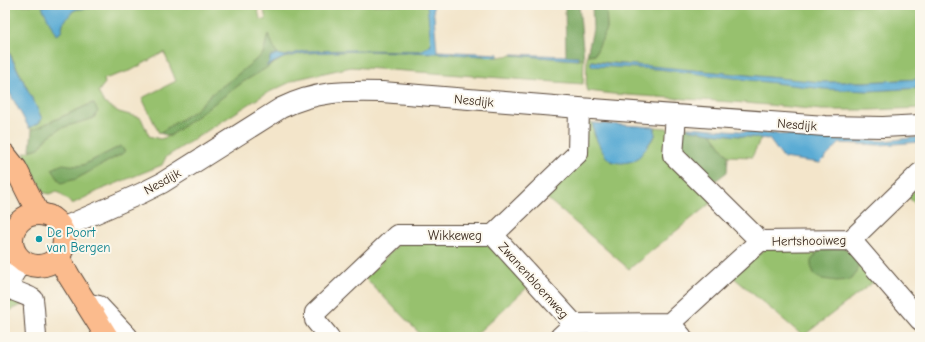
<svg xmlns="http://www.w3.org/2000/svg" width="925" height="342" viewBox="0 0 925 342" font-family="'Comic Neue',sans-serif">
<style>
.green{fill:#97c16e;stroke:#697646;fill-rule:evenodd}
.forest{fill:#79a761;stroke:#5a6840}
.water{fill:#5aabd4;stroke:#4a6a79}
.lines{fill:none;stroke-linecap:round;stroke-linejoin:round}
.minor-casing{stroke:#574638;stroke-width:22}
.major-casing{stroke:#574638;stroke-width:24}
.minor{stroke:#fff;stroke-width:20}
.major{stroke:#fbbb8d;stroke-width:22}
.culture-dot{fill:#0f9aa8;stroke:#fbf7ec;stroke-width:1.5}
.labels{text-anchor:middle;stroke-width:4;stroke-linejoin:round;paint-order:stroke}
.street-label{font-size:13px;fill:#3b2a1e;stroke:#fbf7ec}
.culture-label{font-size:13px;fill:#0d838f;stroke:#fbf7ec;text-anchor:start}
</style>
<rect width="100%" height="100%" fill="#fbf7ec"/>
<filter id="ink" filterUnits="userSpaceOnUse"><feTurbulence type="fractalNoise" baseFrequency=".025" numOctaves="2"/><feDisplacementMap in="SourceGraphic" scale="8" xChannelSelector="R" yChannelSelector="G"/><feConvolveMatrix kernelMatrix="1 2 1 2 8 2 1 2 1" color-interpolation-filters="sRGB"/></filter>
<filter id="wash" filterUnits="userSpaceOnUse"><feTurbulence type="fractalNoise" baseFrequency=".012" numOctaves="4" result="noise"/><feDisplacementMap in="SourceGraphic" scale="16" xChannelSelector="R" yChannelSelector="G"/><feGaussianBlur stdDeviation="0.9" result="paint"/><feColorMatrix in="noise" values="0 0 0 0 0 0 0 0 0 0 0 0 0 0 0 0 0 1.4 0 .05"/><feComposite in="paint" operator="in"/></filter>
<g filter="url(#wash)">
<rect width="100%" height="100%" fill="#f3e5ca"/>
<path class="green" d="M5,5h42l-4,2 18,25 2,-9 10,-12 4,-2 14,-1 9,-3h157l3,14 6,1 -3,-15h166l2,39 -10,7h-35l53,2 59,4 15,-2 65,5 6,-1 -1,25 -232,-17 -54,12 -32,15 -99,63 -4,8 -62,25 -28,14 -15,-13 -8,3 -7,-2v-2l-18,-37 15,-5 10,-12 12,-8 33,-10 -2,-15 -60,27 -3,-2 10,-5 3,-4 -37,-76zM268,34l9,20 8,2 19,-5h58l-58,2 -21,5 -40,24 -73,54 -10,3 -11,-3 -8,-18 -22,-6 -15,-9 -6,-11 7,-9 -1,-4 28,-9 32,-18 12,29 -34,17 17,35 37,-23 13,-14 23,-17 31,-25zM121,146l4,6 -49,27 1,-13 6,-1z
M606,5h314v74l-55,3h-44l-230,-21v4l67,4 210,22 52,-3v20l-49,2h-49l-76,-7 -133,-9 -25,-3 -2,-2 1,-34 8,-1 12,-25z
M586,123h7c0,8 1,14 6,20l40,14 16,-21v-9l12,1 45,74 -83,67 -87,-75z
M711,133l50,5 -9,19 -24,-1z
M920,185v24l-12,-12z
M402,241h83l45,44 -57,52h-50l-58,-59z
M767,247l54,1 -10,13h47l18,19 -73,56 -70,-59z
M5,290l19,14 -19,9z
M581,334h66l3,3h-72z"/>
<path class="forest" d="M565,5h14l5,54 -6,1v-4h-12z
M592,5h14l1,24 -12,25 -8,1 6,-26z
M268,34l9,20 -7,3v4l-2,4 15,-7 -40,24 -73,54 -11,-3 37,-23 13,-14 23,-17 31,-25z
M93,103l5,8 -4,7 -33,10 -12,8 -10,12 -9,2 2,-20z
M683,127h5v2l23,4 17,23 -1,16 -17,13 -28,-30z
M121,146l4,6 -49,27 -15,4 -9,-14 11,-5 14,2 6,-1z
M821,248h26l11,13 -1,12 -8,7 -12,1 -15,-2 -8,-5 -3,-8v-5z"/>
<path class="water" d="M47,5h53l-9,3 -14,1 -4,2 -10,12 -2,9 -5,3 -14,-28z
M427,5h6l4,46 61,3v3l-59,-4 -75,-2 -60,2 -21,5 -17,8 4,-5v-4l7,-3 8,2 19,-5 51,-1 66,1 10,-7z
M5,45l33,65 4,9 -3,4 -10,5 -21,-38 -3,-7z
M512,54l54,2h12v4l-65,-5z
M591,61l15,2 45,3 170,16h44l55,-3v9l-52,3 -44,-2 -166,-20 -67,-3z
M593,123l62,4v9c-7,7 -11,18 -20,24 -3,2 -8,2 -12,3 -3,0 -8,0 -12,-2 -7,-4 -15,-21 -17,-29 -1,-3 -1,-6 -1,-9z
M688,127l76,6 120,8 36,-4v5l-40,3 -40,-2 -20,20 -37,-5 -14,-19 -58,-6 -23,-4z"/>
</g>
<g filter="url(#ink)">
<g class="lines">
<defs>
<path id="minor" d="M676,115l-3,40 87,86 91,-1 69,-67
M62,228l80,-35 20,-10 119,-75c35,-17 63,-17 101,-16l197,16 246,18 58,1 37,-2
M493,235l81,89 96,-1 90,-82
M851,240l69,80
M22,261c-4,8 -20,24 -7,30 6,3 12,4 18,8l1,9 2,29
M85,303l14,3 29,31
M670,323l12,14
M329,337l-14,-17v-7l82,-78h96l85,-82 1,-45
M560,337l14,-13"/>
<path id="major" d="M5,155l11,14 22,44
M12 240a26 26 0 1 1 52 0a26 26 0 1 1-52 0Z
M58,257l11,19 38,61"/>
</defs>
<use href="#minor" class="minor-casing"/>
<use href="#major" class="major-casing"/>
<use href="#minor" class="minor"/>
<use href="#major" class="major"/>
</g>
</g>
<circle class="culture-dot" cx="39" cy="239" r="4"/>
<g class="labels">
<g class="street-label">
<text transform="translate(474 100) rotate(5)" y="5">Nesdijk</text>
<text transform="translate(797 124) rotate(4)" y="5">Nesdijk</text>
<text transform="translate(162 181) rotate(-29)" y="5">Nesdijk</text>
<text x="455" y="240">Wikkeweg</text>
<text transform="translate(809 240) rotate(-1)" y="5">Hertshooiweg</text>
<text transform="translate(534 280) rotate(48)" y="5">Zwanenbloemweg</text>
</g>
<g class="culture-label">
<text x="47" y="237">De Poort<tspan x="47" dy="15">van Bergen</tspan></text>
</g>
</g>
<rect width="925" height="342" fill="none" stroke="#fbf7ec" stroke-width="20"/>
</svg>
